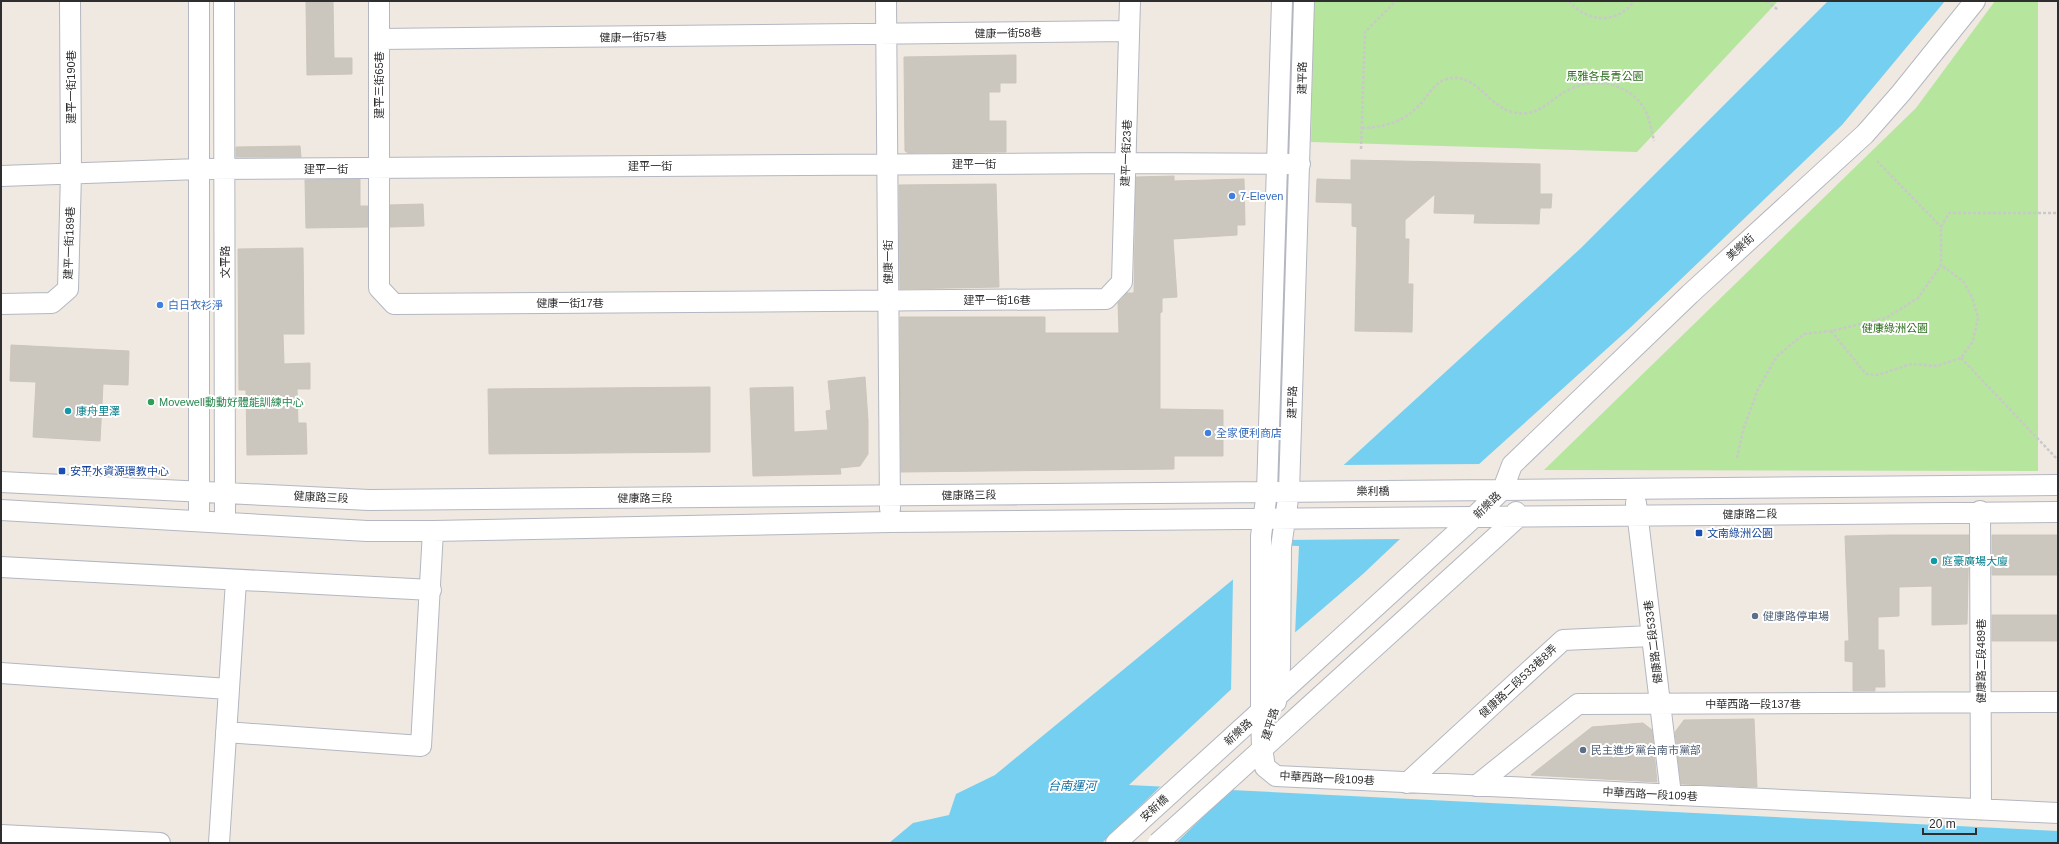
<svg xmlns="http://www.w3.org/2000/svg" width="2059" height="844" viewBox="0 0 2059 844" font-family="Arial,'Noto Sans TC',sans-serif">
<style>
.green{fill:#b6e59e}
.water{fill:#75cff0}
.pier{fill:#efe9e1}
.building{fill:#cbc7bf;stroke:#cbc5ba}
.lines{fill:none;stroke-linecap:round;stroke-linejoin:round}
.minor-casing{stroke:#b4b7c1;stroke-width:22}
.path{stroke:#c9c9c9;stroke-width:2.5;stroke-dasharray:3 2;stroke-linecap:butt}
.minor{stroke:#fff;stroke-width:20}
.minor-bridge-casing{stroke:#b4b7c1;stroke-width:22;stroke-linecap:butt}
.minor-bridge{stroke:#fff;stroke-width:20}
.shop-dot{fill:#3f7fe0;stroke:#fff;stroke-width:1.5}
.leisure-dot{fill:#2e9e5b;stroke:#fff;stroke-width:1.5}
.culture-dot{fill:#0f9aa8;stroke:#fff;stroke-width:1.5}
.transit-dot{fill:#1a4fb4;stroke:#fff;stroke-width:1.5}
.service-dot{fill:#5c6f8a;stroke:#fff;stroke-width:1.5}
.labels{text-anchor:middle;stroke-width:4;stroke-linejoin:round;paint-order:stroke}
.street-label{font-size:11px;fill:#2e2e2e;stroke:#fff}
.park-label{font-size:11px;fill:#2c6e1b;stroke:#fff}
.shop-label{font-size:11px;fill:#366cbe;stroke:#fff;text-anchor:start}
.leisure-label{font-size:11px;fill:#27864d;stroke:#fff;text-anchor:start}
.culture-label{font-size:11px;fill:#0d838f;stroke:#fff;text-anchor:start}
.transit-label{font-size:11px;fill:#164399;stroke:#fff;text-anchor:start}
.service-label{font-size:11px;fill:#4e5e75;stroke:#fff;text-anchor:start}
.water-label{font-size:12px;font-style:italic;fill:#0d6fa3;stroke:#fff}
</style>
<rect width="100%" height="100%" fill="#efe9e1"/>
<path class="green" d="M1314,1h464l-141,151 -326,-10z
M1995,1h43v470l-494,-1 372,-362z"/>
<path class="water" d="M1828,1h117l-103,124 -211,202 -153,138 -115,109 -107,92 -127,119 929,46v12h-1169l24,-20 36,-8 7,-21 39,-19 291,-239 49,-63 246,-225z"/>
<path class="pier" d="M1482,464l-80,75 -123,1 6,-5 49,-63 7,-7z
M1272,545l27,1 -4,89 -64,57 2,-114z
M1163,784l70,4 -57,55h-74z"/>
<path class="building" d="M306,1h27l1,57h18v16l-45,1z
M1016,55v28h-16v9h-11v29h17v31l-98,1 -3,-2 -1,-94z
M300,146l1,11h-65v-10z
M1351,160l189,4v30h12l-1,14h-11l-1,16 -65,-1 1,-9 -41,-1 1,-19 -30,26v19h4l-1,45h5l-1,48 -57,-1 2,-104 -5,-1v-23l-36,-1 1,-23 34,1z
M1174,176v5l70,-2 1,46h-8v10l-64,4 4,58 -15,1v14l-2,1v96l63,1v46h-49v13l-273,3 -1,-155h145v16h74l-1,-30 9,-10h7l2,-116z
M360,179v27h8v21l-62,1 -1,-48z
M996,184l3,103 -99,2 -1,-104z
M423,204l1,22 -34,1v-22z
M303,248l1,86h-21l1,30 26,-1v26h-13l1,34h8l1,31 -60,1 -1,-65h-7l-1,-141z
M11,345l118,6 -1,34 -25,-1 -3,57 -67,-4 3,-55 -26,-1z
M865,377l3,44v33l-8,12 -20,2 1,6 -88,2 -3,-88 43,-1 1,45 34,-2 -2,-19 5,-1 -3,-29z
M710,387v65l-221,2 -1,-65z
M1891,535h78l-2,89 -35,1v-39l-33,1v29l-21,1v33h6l1,37h-10v4h-22v-29l-8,-1v-20h4l-4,-105z
M1992,535h66v40h-66z
M1992,615h66v26h-66z
M1754,719l3,68 -76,-3 -6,-52 9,-12z
M1643,723l9,7 5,52 -126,-7 61,-48z"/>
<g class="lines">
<defs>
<path id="minor" d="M199,1v520
M224,1l1,522
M379,1v287l15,16 712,-5 16,-17 8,-281
M886,1l4,508
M1282,1l-15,491 -6,44v175l1,37 3,19 11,9 782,37
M379,39l750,-8
M1,176l198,-7 926,-6 175,1
M1,304l51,-1 16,-14 3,-116 -1,-172
M1,482l368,18 1689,-15
M1636,503l35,292
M1,510l366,21h66l457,-9 1168,-10
M1980,511l1,299
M1,567l430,23
M1,673l227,16
M1276,702l4,-35 1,-120 8,-55 15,-491
M226,732l195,14 12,-215
M1228,780l290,-263 -2,-5
M1407,783l156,-143 89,-4
M1476,786l102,-82 480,-2
M1,835l159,8
M219,843l17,-262
M1116,843l358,-326 29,-28 9,-24 178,-171 175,-160 36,-41 74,-92"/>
</defs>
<use href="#minor" class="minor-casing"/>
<path class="path" d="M1569,1c17,21 48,24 65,0
M1767,1l11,9
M1362,128c23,-1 43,-6 59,-25 8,-9 14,-21 26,-24 28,-8 41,27 65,33 30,7 38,-16 63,-25 26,-10 60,-1 72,27 3,9 5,18 7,27
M1361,149l4,-117 31,-31
M1877,161l64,66
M1831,331l35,43 12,1 33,-11 25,2 25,-8 12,-17 5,-23 -6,-21 -9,-16 -22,-16
M1961,358l97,102
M1737,458l6,-28 15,-41 19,-33 27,-22 27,-3 55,-13 32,-20 23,-33v-38l8,-14h108"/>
<use href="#minor" class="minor"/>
<defs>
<path id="minor-bridge" d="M1158,843l70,-63"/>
</defs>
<use href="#minor-bridge" class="minor-bridge-casing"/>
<use href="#minor-bridge" class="minor-bridge"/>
</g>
<g class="shop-dot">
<circle cx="1232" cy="196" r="4"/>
<circle cx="160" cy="305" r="4"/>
<circle cx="1208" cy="433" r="4"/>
</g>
<circle class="leisure-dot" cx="151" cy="402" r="4"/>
<g class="culture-dot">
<circle cx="68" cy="411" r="4"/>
<circle cx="1934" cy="561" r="4"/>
</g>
<g class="transit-dot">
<rect x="58" y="467" width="8" height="8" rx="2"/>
<rect x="1695" y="529" width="8" height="8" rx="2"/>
</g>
<g class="service-dot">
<circle cx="1755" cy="616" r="4"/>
<circle cx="1583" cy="750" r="4"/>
</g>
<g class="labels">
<g class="street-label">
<text transform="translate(1008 33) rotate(-1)" y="4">健康一街58巷</text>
<text transform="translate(633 37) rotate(-1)" y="4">健康一街57巷</text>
<text transform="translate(1302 78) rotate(-89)" y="4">建平路</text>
<text transform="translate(379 85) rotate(-90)" y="4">建平三街65巷</text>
<text transform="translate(71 87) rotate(-90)" y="4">建平一街190巷</text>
<text transform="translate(1126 153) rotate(-88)" y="4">建平一街23巷</text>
<text x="974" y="168">建平一街</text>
<text x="650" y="170">建平一街</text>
<text x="326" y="173">建平一街</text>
<text transform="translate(69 243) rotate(-88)" y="4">建平一街189巷</text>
<text transform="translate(1740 247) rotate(-42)" y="4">美樂街</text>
<text transform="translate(225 262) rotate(-90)" y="4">文平路</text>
<text transform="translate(888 262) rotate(-90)" y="4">健康一街</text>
<text x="997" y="304">建平一街16巷</text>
<text x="570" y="307">健康一街17巷</text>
<text transform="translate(1292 402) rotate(-88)" y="4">建平路</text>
<text x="1373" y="495">樂利橋</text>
<text transform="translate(969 495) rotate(-1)" y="4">健康路三段</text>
<text transform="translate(321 497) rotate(3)" y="4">健康路三段</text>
<text x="645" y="502">健康路三段</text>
<text transform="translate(1487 505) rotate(-44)" y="4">新樂路</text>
<text transform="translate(1750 514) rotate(-1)" y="4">健康路二段</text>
<text transform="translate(1653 642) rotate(-97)" y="4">健康路二段533巷</text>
<text transform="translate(1981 661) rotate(-90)" y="4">健康路二段489巷</text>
<text transform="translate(1518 681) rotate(-43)" y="4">健康路二段533巷8弄</text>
<text x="1753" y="708">中華西路一段137巷</text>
<text transform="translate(1270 724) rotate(-73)" y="4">建平路</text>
<text transform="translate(1238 732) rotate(-42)" y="4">新樂路</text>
<text transform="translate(1327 778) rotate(3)" y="4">中華西路一段109巷</text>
<text transform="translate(1650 794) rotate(3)" y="4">中華西路一段109巷</text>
<text transform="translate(1154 808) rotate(-42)" y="4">安新橋</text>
</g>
<g class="park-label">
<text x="1605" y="80">馬雅各長青公園</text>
<text x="1895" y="332">健康綠洲公園</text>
</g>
<g class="shop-label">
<text x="1240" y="200">7-Eleven</text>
<text x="168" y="309">白日衣衫淨</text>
<text x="1216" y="437">全家便利商店</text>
</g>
<g class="leisure-label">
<text x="159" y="406">Movewell動動好體能訓練中心</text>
</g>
<g class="culture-label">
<text x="76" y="415">康舟里澤</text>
<text x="1942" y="565">庭豪廣場大廈</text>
</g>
<g class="transit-label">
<text x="70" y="475">安平水資源環教中心</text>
<text x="1707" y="537">文南綠洲公園</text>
</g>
<g class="service-label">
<text x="1763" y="620">健康路停車場</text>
<text x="1591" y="754">民主進步黨台南市黨部</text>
</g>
<g class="water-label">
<text x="1072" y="790">台南運河</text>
</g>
</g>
<rect width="2059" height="844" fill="none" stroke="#2e2e2e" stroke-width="4"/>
<path d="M1923 828v6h53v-6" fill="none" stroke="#2e2e2e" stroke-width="2"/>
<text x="1929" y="828" font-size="12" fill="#2e2e2e" stroke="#ffffff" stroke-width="3" paint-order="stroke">20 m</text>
</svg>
